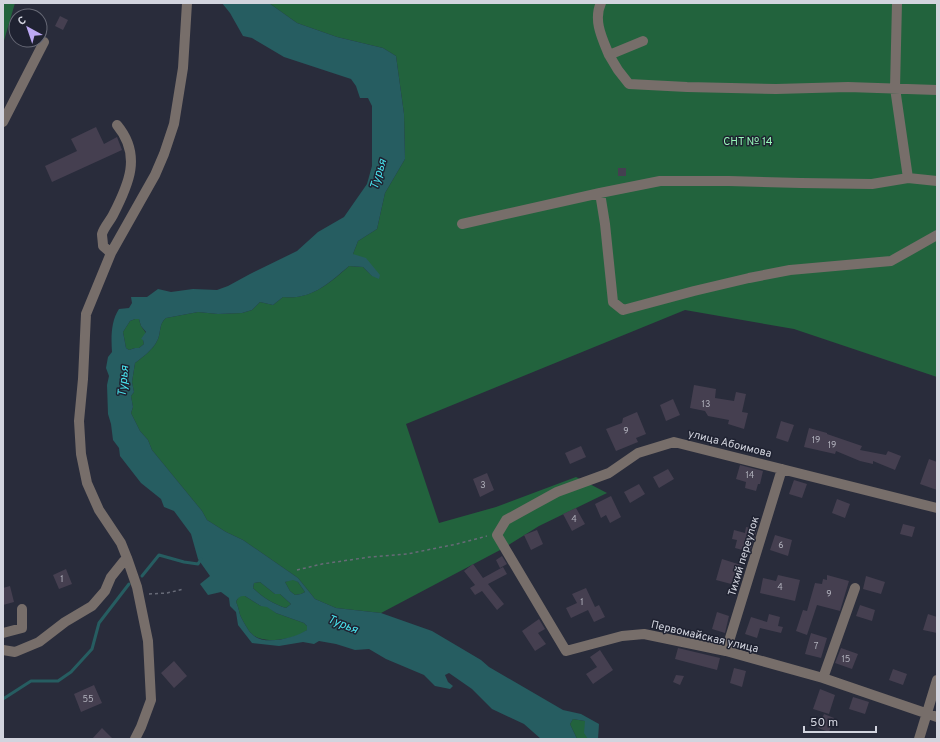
<svg xmlns="http://www.w3.org/2000/svg" width="940" height="742" viewBox="0 0 940 742" font-family="Overpass,sans-serif">
<style>
.green{fill:#22633d}
.water{fill:#265d61;fill-rule:evenodd}
.lines{fill:none;stroke-linecap:round;stroke-linejoin:round}
.stream{stroke:#265d61;stroke-width:3}
.building{fill:#453f50}
.path{stroke:#676a77;stroke-width:1.5;stroke-dasharray:3 3;stroke-linecap:butt}
.minor{stroke:#776e6a;stroke-width:10}
.labels{text-anchor:middle;stroke-width:3;stroke-linejoin:round;paint-order:stroke}
.number-label{font-size:9px;fill:#afafba}
.park-label{font-size:11px;fill:#98f8ba;stroke:#1f2231}
.street-label{font-size:11px;fill:#d2d4de;stroke:#1f2231}
.water-label{font-size:12px;font-style:italic;fill:#48e2ec;stroke:#1f2231}
</style>
<rect width="100%" height="100%" fill="#292c3b"/>
<path class="green" d="M3,3h12l-12,41z
M269,3h668v374l-143,-48 -109,-19 -279,114 33,99 57,-16 80,-30 31,16 -68,33 -37,23 -121,64 -45,-5 -21,-9 -17,-21 -55,-38 -17,-8 -19,-12 -5,-9 -50,-61 -4,-10 -8,-9 -9,-18 2,-6 -2,-11 3,-4 -2,-10 3,-19c9,-7 18,-13 23,-24 3,-7 1,-16 8,-21l32,-6 20,2 24,-1 10,-3 8,-8 13,3 10,-8c28,3 47,-14 66,-31l14,1 9,9 -19,-22 5,-13 19,-12 8,-36 20,-34 -1,-45 -8,-58 -13,-8 -46,-11 -40,-14z
M135,319h4l2,7 5,7 -3,7 1,4 -5,4h-4l-6,2 -3,-2 -3,-16 7,-11z
M293,579l5,3 7,10 -4,2 -6,1 -5,-4 -5,-9z
M260,582l15,12h5l11,10 -5,4c-13,-4 -24,-11 -33,-20l1,-5z
M240,596h5l16,10h6l9,7 28,10 3,3v4c-3,2 -7,5 -11,6 -12,4 -36,8 -45,-3 -2,-1 -9,-14 -10,-16 -2,-4 -2,-9 -5,-15l2,-4z
M573,719l12,2v4l3,14h-11l-7,-15z"/>
<path class="water" d="M222,3h47l28,20 40,14 46,11 13,8 8,58 1,45 -20,34 -8,36 -19,12 -5,13 13,4 14,17 -1,4 -7,-3 -9,-9 -14,-1c-20,17 -37,34 -66,31l-10,8 -13,-3 -8,8 -10,3 -24,1 -20,-2 -32,6c-7,5 -5,14 -8,21 -5,11 -14,17 -23,24l-3,19 2,10 -3,4 2,11 -2,6 9,18 8,9 4,10 50,61 5,9 19,12 17,8 55,38 17,21 21,9 45,5 51,18 49,29 8,7 74,43 18,4 18,10 -1,15h-10l-4,-6 1,-12 -12,-2 -3,5 7,15h-36l-17,-15 -32,-15 -20,-20 -23,-16 -4,2 3,7 5,4 -3,3 -15,-3 -11,-11 -38,-16 -17,-10 -14,1 -19,-6 -17,-3 -5,3 -11,-2 -24,4 -27,-3 -14,-18 -2,-13 -6,-6 -1,-8 -8,-6 -13,3 -8,-11 10,-8 -12,-17 -7,-25 -17,-23 -10,-4 -3,-8 -20,-16 -21,-27 -1,-8 -6,-8 -2,-16 -3,-10 -1,-29 2,-9 -3,-8 2,-11 4,-5c-1,-15 -1,-31 7,-43l10,-1 3,-5 -1,-6h16l11,-8 13,3 22,-3 24,1 11,-4 22,-12 47,-23 21,-19 26,-15 23,-33 5,-18v-60l-4,-8h-8l-4,-12 -5,-7 -67,-22 -32,-19 -9,-2 -13,-23zM135,319h4l2,7 5,6 -5,7 2,1 1,4 -5,4h-4l-6,2 -3,-2 -3,-16 7,-11zM293,580l5,2 7,10 -4,2 -6,1 -5,-4 -5,-9zM260,582l15,12h5l11,10 -5,4c-13,-4 -24,-11 -33,-20l1,-5zM245,596l16,10 6,1 9,6 28,10 3,3v4c-12,8 -45,17 -56,3 -2,-1 -9,-14 -10,-16 -2,-4 -2,-9 -5,-15 2,-5 4,-6 9,-6z"/>
<g class="lines">
<path class="stream" d="M142,576l17,-21 25,7 14,2 3,-5
M3,699l28,-18h27l13,-9 21,-23 7,-26 30,-39"/>
</g>
<path class="building" d="M60,16l8,4 -5,10 -8,-4z
M96,127l8,17 13,-7 5,13 -70,32 -7,-16 32,-15 -6,-12z
M618,168h8v8h-8z
M694,385l22,4 -1,9 19,3 2,-9 10,2 -4,18 6,1 -4,16 -16,-5 1,-4 -21,-4 -3,-5 -15,-3z
M673,399l7,16 -14,6 -6,-16z
M637,412l9,22 -10,4 2,4 -22,9 -10,-22 16,-6 1,-5z
M781,421l13,4 -6,17 -12,-4z
M809,428l18,5v1l35,12 -2,4 26,5 2,-4 13,5 -6,14 -22,-9v3l-13,-3 -24,-10 -1,3 -31,-7z
M581,446l5,11 -16,7 -5,-11z
M929,459l8,3v28l-17,-6z
M740,465l23,6 -3,13h-2l-2,7 -11,-3 1,-6 -10,-3z
M668,469l6,10 -15,9 -6,-11z
M487,473l7,17 -14,7 -7,-18z
M794,480l13,4 -5,14 -13,-4z
M639,484l6,10 -15,9 -6,-11z
M611,496l10,21 -11,6 -4,-8 -5,3 -6,-14z
M837,499l13,5 -5,14 -13,-5z
M576,508l9,16 -13,7 -9,-17z
M903,524l12,3 -3,10 -12,-3z
M746,527l11,2 -7,23 -15,-4 2,-8 -5,-1 2,-9 11,3z
M537,530l6,14 -12,6 -7,-15z
M775,535l17,5 -4,16 -18,-6z
M502,556l5,8 -7,4 -4,-8z
M722,559l19,6 -6,20 -19,-5z
M473,564l10,14 20,-11 4,7 -19,10 16,20 -7,6 -15,-19 -7,4 -5,-7 5,-3 -11,-14z
M66,569l6,15 -13,5 -6,-14z
M778,575l22,5 -5,21 -35,-8 3,-15 13,3z
M827,575l22,6 -9,30 -23,-6 -10,30 -11,-4 7,-21 4,1 8,-28 7,1 1,-5 4,1z
M866,576l19,6 -4,12 -18,-5z
M10,586l4,16 -11,3v-17z
M586,588l9,19 4,-2 6,12 -11,5 -6,-12 -17,8 -5,-10 11,-5 -5,-9z
M860,605l15,5 -3,11 -16,-5z
M717,612l12,4 -4,17 -13,-4z
M769,614l11,3 -2,9 5,1 -2,6 -21,-5 -3,10 -12,-4 6,-17 16,5z
M928,614l9,3v16l-14,-3z
M539,619l6,10 -7,4 8,11 -11,7 -13,-20z
M811,633l16,5 -6,20 -16,-4z
M678,648l42,10 -3,12 -42,-11z
M841,648l17,6 -6,15 -17,-6z
M600,650l13,20 -20,14 -7,-10 11,-7 -7,-10z
M174,661l13,15 -13,12 -13,-15z
M734,668l12,3 -4,16 -12,-4z
M893,669l14,5 -4,11 -14,-5z
M676,675l8,1 -4,9 -7,-3z
M94,685l8,18 -21,9 -7,-18z
M820,689l15,6 -6,19 -16,-5z
M853,697l16,5 -4,12 -16,-5z
M824,714l10,4 -5,14 -11,-4z
M102,728l11,11h-21z"/>
<g class="lines">
<path class="path" d="M297,570l25,-6 48,-7 37,-3 50,-10 30,-8
M149,594l18,-1 17,-4"/>
<path class="minor" d="M601,3c-8,17 1,35 8,52l34,-14
M897,3l-2,85 13,90 29,3
M609,55l9,15 11,14 58,3 89,2 72,-2 89,3
M3,122l41,-80
M600,193l5,31 8,78 10,8 71,-19 55,-13 41,-8 101,-9 46,-26
M462,224l138,-31 60,-12h69l72,2 71,1 36,-6
M111,253l-8,-7c0,-4 -1,-9 -1,-12 2,-7 8,-13 11,-19 16,-31 29,-60 4,-90
M937,508l-263,-66 -36,11 -29,20 -52,19 -51,28 -9,15 69,116 56,-15 22,-2 82,17 97,27 114,39
M3,633l19,-5v-19
M3,650l12,2 24,-10 26,-20 27,-16 13,-15 6,-14 12,-15 4,-4
M726,651l56,-182
M823,678l32,-90
M135,739l6,-12 10,-27 -3,-59 -11,-54 -10,-29 -6,-15 -22,-33 -12,-27 -6,-29 -2,-33 4,-42 3,-65 25,-61 44,-78 9,-21 10,-30 9,-56 4,-65
M919,739l18,-59"/>
</g>
<g class="labels">
<g class="number-label">
<text x="706" y="407">13</text>
<text x="626" y="434">9</text>
<text x="816" y="443">19</text>
<text x="832" y="448">19</text>
<text x="750" y="478">14</text>
<text x="483" y="488">3</text>
<text x="574" y="522">4</text>
<text x="781" y="548">6</text>
<text x="62" y="582">1</text>
<text x="780" y="590">4</text>
<text x="829" y="597">9</text>
<text x="582" y="605">1</text>
<text x="816" y="649">7</text>
<text x="846" y="662">15</text>
<text x="88" y="702">55</text>
</g>
<g class="park-label">
<text x="748" y="145">СНТ № 14</text>
</g>
<g class="street-label">
<text transform="translate(730 443) rotate(14)" y="4">улица Абоимова</text>
<text transform="translate(743 556) rotate(-73)" y="4">Тихий переулок</text>
<text transform="translate(705 636) rotate(13)" y="4">Первомайская улица</text>
</g>
<g class="water-label">
<text transform="translate(378 174) rotate(-73)" y="4">Турья</text>
<text transform="translate(123 381) rotate(-85)" y="4">Турья</text>
<text transform="translate(343 624) rotate(22)" y="4">Турья</text>
</g>
</g>
<rect width="940" height="742" fill="none" stroke="#d2d4de" stroke-width="8"/>
<g transform="translate(28 28) rotate(320)"><circle r="19" fill="#1f2231" stroke="#676976"/>
<path d="M0-3L7 15L0 10L-7 15Z" fill="#bda9f5"/>
<text y="-6" font-size="11" font-weight="bold" text-anchor="middle" fill="#d2d4de">С</text>
</g>
<path d="M804 726v6h72v-6" fill="none" stroke="#d2d4de" stroke-width="2"/>
<text x="810" y="726" font-size="12" fill="#d2d4de" stroke="#1f2231" stroke-width="3" paint-order="stroke">50 m</text>
</svg>
